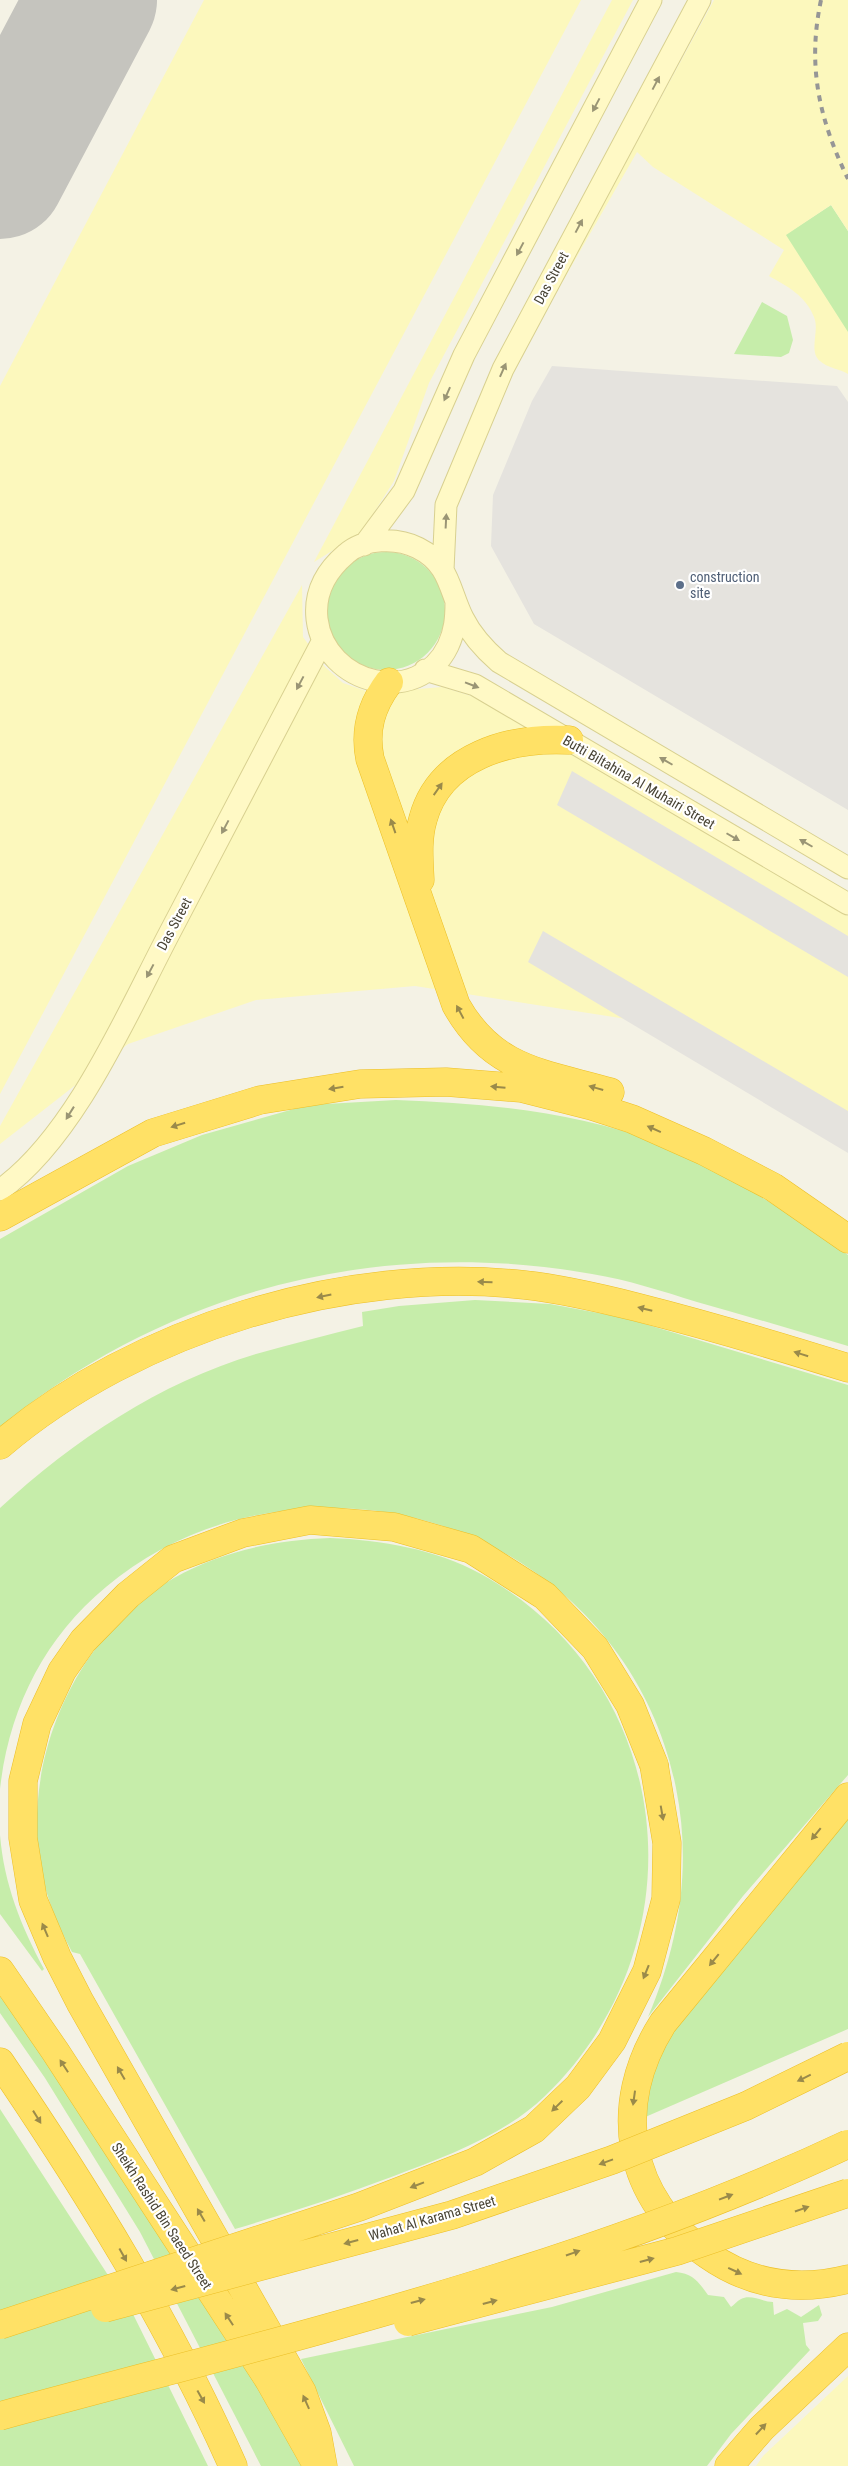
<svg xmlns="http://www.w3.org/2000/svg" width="848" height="2466" viewBox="0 0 848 2466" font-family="'Roboto Condensed',sans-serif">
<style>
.green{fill:#c6edaa}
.sand{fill:#fcf8bd}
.parking{fill:#e5e3de}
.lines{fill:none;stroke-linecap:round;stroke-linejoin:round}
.taxiway{stroke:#c5c4be;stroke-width:51}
.runway{stroke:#c5c4be;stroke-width:130}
.secondary-casing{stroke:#d8d090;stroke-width:23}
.highway-casing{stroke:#ecbf27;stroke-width:29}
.secondary{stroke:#fff9c5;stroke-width:21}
.highway{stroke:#ffe166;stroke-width:28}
.rail{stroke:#969696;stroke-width:4;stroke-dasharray:6 6;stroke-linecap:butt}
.highway-bridge-casing{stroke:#ecbf27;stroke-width:29;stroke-linecap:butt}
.highway-bridge{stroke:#ffe166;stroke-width:28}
.oneway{fill:#9a9575}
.oneway2{fill:#9a8a4a}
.service-dot{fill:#5c6f8a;stroke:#fff;stroke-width:2}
.labels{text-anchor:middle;stroke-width:4.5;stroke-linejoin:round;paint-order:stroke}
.street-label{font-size:14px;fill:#484334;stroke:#fff}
.service-label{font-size:14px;fill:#4e5e75;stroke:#fff;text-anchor:start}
</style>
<rect width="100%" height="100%" fill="#f4f2e5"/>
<path class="green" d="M831,205l17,26v102l-63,-98z
M762,302l25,14 6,24 -4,13 -8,4 -47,-3z
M327 611a59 59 0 1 1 118 0a59 59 0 1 1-118 0Z
M396,1100c89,3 179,12 263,43 14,6 28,14 41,21 53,26 101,56 148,91v91c-50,-15 -101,-30 -151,-44 -35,-11 -69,-22 -105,-28 -212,-38 -425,16 -592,153v-188l128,-73 74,-31 106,-30z
M475,1300l75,4 75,14 223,67v390l-105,121 -95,121c31,-73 44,-150 28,-229 -34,-174 -196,-293 -373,-279 -73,5 -141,31 -197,78 -62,51 -97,122 -106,202v-281c74,-68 159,-125 256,-154 35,-10 71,-19 107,-28l-1,-14 37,-6z
M330,1538c52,2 105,11 151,36 196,108 223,369 64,522 -42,40 -98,60 -151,80 -53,20 -105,37 -159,53l-155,-275 -8,-2c-16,-30 -28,-60 -33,-93 -14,-108 40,-226 135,-281 48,-27 102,-38 156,-40z
M848,1815v214l-205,89v-14l20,-60z
M0,1835c4,49 21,91 44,134l-2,2 -42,-57z
M0,1979l309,487h-48l-121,-234 -95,-154 -45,-65z
M0,2109l132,203 76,154h-208z
M676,2272c17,2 22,9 32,23l16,2 7,10c3,-2 6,-6 10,-8 10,-5 22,3 32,3l1,13 13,-6 14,8 18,-12 3,10 -4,6 -15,2 3,22 4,5 -79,84 -24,32h-353l-53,-107 251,-52z"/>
<path class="sand" d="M204,0h377l-581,1094v-708z
M612,0h21l-204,383 -35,98 -33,52 -47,29z
M714,0h134v231l-17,-26 -45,30 62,97v42c-8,-5 -21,-6 -28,-13 -12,-10 0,-30 -6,-44 -8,-21 -27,-31 -45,-41l15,-26 -131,-83 -16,-15 -96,167z
M302,585l1,52 22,30 18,16 29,10 70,-6 29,9 48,25 329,195v203l-183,-94 -250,-39 -159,14 -128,44 -128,100v-18z
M848,2376v90h-92l7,-10z"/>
<path class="parking" d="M552,366l285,20 11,16v408l-314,-186 -43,-78 2,-51 39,-94z
M572,771l276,165v41l-291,-172z
M543,931l305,180v42l-320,-191z"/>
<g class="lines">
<path class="taxiway" d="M0,156l19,-16"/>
<path class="runway" d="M0,174l92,-174"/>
<defs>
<path id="secondary" d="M364,545l40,-54 60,-136 187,-355
M443,570l3,-65 57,-136 197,-369
M456,602c0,16 -1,29 -8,44 -30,62 -123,39 -131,-27 -3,-27 9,-48 29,-65 18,-16 51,-17 72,-6 32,16 31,42 45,70 9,18 21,31 36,44l349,206
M425,670l50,15 373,219
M0,1190c74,-52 127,-176 169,-256 51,-98 102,-196 154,-294"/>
<path id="highway" d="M389,682c-18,24 -25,48 -19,77l86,246c37,66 88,68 154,87
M420,880c-1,-20 -3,-41 3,-61 17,-63 87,-82 146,-79
M0,1217l153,-84 107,-33 100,-16 86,-2 75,6 71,18 40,13 72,32 69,36 75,52
M0,1445c136,-116 347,-180 525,-160 37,4 75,13 111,22 71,18 142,39 212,61
M848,1797l-185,226c-53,83 -37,176 45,232 43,30 89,37 140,24
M0,1971l55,80 214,329 44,78
M0,2062c87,128 170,262 233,404
M323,2466l-6,-33 -15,-41 -222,-390 -23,-45 -24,-57 -10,-62v-57l14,-57 25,-53 21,-30 45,-46 45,-36 70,-26 67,-13 84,7 77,22 74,47 50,52 35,57 24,60
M729,2466l33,-38 86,-81"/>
</defs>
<use href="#secondary" class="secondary-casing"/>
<use href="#highway" class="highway-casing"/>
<use href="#secondary" class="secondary"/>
<use href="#highway" class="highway"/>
<path class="rail" d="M821,0c-14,66 -2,119 27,179"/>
<defs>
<path id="highway-bridge" d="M105,2308l347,-93 160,-55 134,-54 102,-50
M408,2322l269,-71 171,-58
M0,2325l359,-118 116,-45 59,-33 44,-42 34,-46 35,-70 19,-72 1,-56 -13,-78
M0,2416c286,-78 579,-145 848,-272"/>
</defs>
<use href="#highway-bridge" class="highway-bridge-casing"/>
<use href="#highway-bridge" class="highway-bridge"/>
</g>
<defs><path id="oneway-solid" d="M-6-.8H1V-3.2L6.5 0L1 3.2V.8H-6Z" transform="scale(1.25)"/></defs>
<g class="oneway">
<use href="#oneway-solid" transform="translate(656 83) rotate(-62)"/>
<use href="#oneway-solid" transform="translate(596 105) rotate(118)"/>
<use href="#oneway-solid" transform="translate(579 226) rotate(-62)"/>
<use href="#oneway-solid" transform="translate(520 249) rotate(118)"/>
<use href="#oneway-solid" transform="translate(503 370) rotate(-66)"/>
<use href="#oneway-solid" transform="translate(447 394) rotate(114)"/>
<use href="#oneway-solid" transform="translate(446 521) rotate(-87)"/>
<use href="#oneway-solid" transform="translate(300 683) rotate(118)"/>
<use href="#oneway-solid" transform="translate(472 685) rotate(21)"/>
<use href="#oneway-solid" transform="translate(666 761) rotate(-150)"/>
<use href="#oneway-solid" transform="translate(225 827) rotate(118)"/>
<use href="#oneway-solid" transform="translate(733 837) rotate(30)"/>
<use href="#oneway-solid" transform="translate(806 843) rotate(-150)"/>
<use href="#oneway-solid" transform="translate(150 971) rotate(118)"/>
<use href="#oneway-solid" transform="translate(70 1113) rotate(122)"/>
</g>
<g class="oneway2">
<use href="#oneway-solid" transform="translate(438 789) rotate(-55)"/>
<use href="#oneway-solid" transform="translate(393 826) rotate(-109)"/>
<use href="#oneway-solid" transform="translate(460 1012) rotate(-118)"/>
<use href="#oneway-solid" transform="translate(498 1087) rotate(-175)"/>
<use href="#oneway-solid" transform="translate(336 1088) rotate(171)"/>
<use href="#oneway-solid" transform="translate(596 1088) rotate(-164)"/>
<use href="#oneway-solid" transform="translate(178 1125) rotate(163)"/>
<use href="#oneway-solid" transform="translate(654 1129) rotate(-156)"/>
<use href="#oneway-solid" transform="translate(485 1282) rotate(-178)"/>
<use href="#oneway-solid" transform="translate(324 1296) rotate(168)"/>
<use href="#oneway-solid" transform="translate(645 1309) rotate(-166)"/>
<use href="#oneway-solid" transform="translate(801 1354) rotate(-163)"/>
<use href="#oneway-solid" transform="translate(662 1813) rotate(80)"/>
<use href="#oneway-solid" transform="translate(816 1834) rotate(129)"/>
<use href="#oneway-solid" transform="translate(45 1930) rotate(-113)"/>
<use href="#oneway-solid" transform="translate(714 1960) rotate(129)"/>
<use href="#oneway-solid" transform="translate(646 1972) rotate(112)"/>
<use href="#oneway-solid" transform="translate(64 2066) rotate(-123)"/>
<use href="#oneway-solid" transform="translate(121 2073) rotate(-120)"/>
<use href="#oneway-solid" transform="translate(804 2078) rotate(154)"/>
<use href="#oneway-solid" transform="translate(634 2098) rotate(98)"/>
<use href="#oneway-solid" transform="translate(557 2106) rotate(136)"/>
<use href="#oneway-solid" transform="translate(37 2117) rotate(58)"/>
<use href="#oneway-solid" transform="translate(606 2162) rotate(160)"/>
<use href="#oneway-solid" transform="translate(417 2185) rotate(159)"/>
<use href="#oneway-solid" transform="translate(726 2197) rotate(-21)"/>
<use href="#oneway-solid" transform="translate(802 2209) rotate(-19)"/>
<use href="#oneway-solid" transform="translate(201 2215) rotate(-120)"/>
<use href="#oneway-solid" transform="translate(351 2242) rotate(165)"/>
<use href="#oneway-solid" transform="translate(573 2253) rotate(-19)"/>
<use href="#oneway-solid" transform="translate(123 2255) rotate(61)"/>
<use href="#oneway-solid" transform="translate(647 2260) rotate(-15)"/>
<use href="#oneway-solid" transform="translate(735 2271) rotate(25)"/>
<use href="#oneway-solid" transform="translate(178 2288) rotate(165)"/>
<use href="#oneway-solid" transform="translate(418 2301) rotate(-15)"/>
<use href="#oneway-solid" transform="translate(490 2302) rotate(-15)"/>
<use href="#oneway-solid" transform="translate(229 2319) rotate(-123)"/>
<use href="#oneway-solid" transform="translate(201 2397) rotate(61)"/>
<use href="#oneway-solid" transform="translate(306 2402) rotate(-114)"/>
<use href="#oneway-solid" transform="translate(761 2429) rotate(-47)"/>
</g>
<circle class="service-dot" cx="680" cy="585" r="5"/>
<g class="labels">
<g class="street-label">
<text transform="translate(551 278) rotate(-62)" y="5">Das Street</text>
<text transform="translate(639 782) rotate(30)" y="5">Butti Biltahina Al Muhairi Street</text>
<text transform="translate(174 924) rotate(-62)" y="5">Das Street</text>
<text transform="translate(162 2216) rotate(57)" y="5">Sheikh Rashid Bin Saeed Street</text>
<text transform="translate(432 2218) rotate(-16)" y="5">Wahat Al Karama Street</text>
</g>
<g class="service-label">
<text x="690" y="582">construction<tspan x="690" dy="16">site</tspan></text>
</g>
</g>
</svg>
